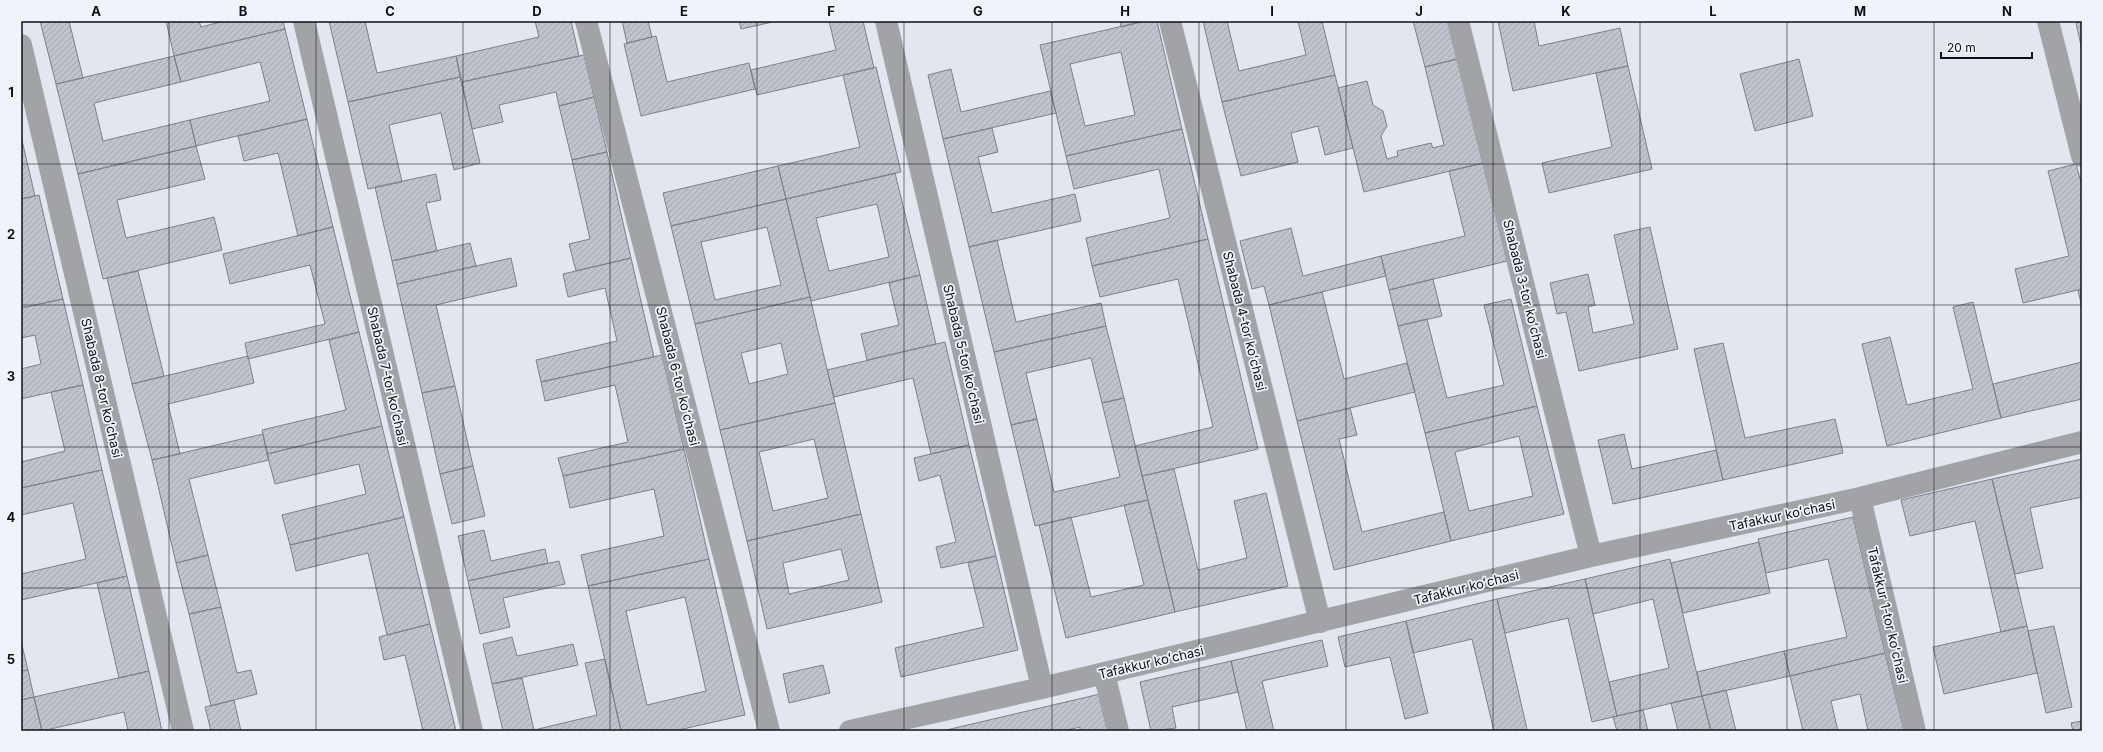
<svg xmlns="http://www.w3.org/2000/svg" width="2103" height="752" viewBox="0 0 2103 752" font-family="Inter,sans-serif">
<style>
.building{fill:url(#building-hatch);stroke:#7d818a;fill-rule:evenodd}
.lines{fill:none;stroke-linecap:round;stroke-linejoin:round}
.minor{stroke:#a1a3a6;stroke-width:22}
.grid{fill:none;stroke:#0e1013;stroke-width:1;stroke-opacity:0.55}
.labels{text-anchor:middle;stroke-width:3.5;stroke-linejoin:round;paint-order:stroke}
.street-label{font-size:13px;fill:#0e1013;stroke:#eef3fc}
.neatline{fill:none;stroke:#0e1013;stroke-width:1.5}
.grid-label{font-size:13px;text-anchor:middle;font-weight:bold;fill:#0e1013}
</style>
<defs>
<pattern id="building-hatch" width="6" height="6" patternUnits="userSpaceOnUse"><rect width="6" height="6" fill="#bfc3cc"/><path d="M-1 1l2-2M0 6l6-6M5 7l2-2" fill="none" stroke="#a3a6ae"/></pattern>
</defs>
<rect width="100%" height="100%" fill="#e1e6ef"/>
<path class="building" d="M40,21h29l14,57 -27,6z
M166,21h33l2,6 23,-6h59l2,8 -111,27z
M329,21h36l12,52 79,-17 4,21 -112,25z
M535,21h36l8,35 -117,26 -6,-26 83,-19z
M622,21h26l4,16 -25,6z
M739,21h38l-36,8z
M829,21h34l11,47 -117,27 -6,-25 85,-20z
M1120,21h25l-24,6z
M1145,21h12l25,108 -116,27 -26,-111zM1121,52l14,63 -50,11 -15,-62z
M1203,21h24l12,50 67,-16 -8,-34h24l13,54 -113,27z
M1413,21h35l9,38 -32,8z
M1498,21h36l5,25 81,-18 8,38 -115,25z
M2082,22v28l-6,-27z
M285,29l22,90 -111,27 -6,-26 80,-19 -10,-39 -79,20 -7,-26z
M656,36l11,46 82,-19 6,26 -114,27 -17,-72z
M584,55l10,42 -35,9 -3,-14 -57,13 4,17 -31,7 -10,-47z
M174,56l7,26 -87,21 9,38 87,-21 6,26 -118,28 -22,-90z
M1462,58l25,104 -123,30 -26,-104 29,-7 6,24 10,6 4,15 -6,10 6,23 11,-3 -1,-5 34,-8 2,5 11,-3 -19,-78z
M1799,59l14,57 -58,15 -15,-57z
M1628,66l24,103 -103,24 -7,-30 70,-16 -16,-74z
M876,67l25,105 -115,27 -8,-33 82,-19 -17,-72z
M951,69l10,43 89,-21 6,22 -113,26 -15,-64z
M1335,75l18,73 -28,7 -7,-29 -27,7 7,29 -57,14 -19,-74z
M460,77l20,86 -26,7 -13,-57 -52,12 13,57 -34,7 -20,-87z
M594,97l13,55 -35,8 -13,-54z
M307,119l26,108 -35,9 -20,-83 -34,8 -6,-25z
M992,128l6,24 -20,5 14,56 83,-19 6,27 -112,26 -26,-108z
M1182,129l26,110 -116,27 -6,-28 84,-20 -11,-49 -85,20 -8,-33z
M21,136l14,60 -14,3z
M196,146l9,33 -88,21 9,38 88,-21 8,33 -119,29 -25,-105z
M607,152l24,106 -55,13 -7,-27 21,-5 -18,-79z
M1487,162l24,98 -122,30 -8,-34 84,-20 -16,-65z
M2076,164l6,22v103l-59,14 -8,-34 54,-13 -21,-85z
M778,166l8,33 -115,27 -8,-33z
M895,173l25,102 -109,26 -25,-102zM877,204l12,53 -60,14 -13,-53z
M436,174l5,26 -15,3 11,48 -45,10 -17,-74z
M39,195l24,104 -42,9v-24l2,-1 -2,-7v-77z
M786,199l24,98 -115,27 -24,-98zM767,227l14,58 -66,15 -14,-58z
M333,227l26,105 -111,27 -3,-16 80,-19 -15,-59 -80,19 -7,-30z
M1650,227l28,122 -99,22 -13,-59 -9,2 -7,-31 38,-9 7,31 -7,2 5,26 41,-9 -20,-89z
M1291,228l12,48 78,-20 5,20 -117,29 -5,-19 -12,3 -12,-48z
M1208,239l50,210 -116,27 -7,-30 78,-19 -35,-148 -78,18 -8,-31z
M997,240l19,82 85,-19 5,23 -112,26 -25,-105z
M470,243l6,23 -79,18 -5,-23z
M511,258l6,28 -81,19 19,81 -33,7 -25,-109z
M631,258l23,99 -113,25 -5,-22 81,-19 -12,-53 -37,9 -5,-23z
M138,271l26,105 -32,8 -25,-106z
M920,275l16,69 -69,16 -6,-26 38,-9 -10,-42z
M1433,279l9,37 -44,10 -9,-36z
M2082,289v19l-4,-18z
M1322,292l22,87 63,-16 8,29 -118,29 -28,-116z
M810,297l25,106 -115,27 -25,-106zM781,343l7,31 -39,10 -8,-31z
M63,299l20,86 -62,14v-30l20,-5 -6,-29 -14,3v-30z
M1511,299l26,107 -112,27 -27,-107 29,-7 20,79 57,-13 -20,-80z
M1973,302l28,116 -114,28 -25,-102 28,-7 17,68 66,-16 -20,-82z
M1106,326l18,72 -22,5 -11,-45 -65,15 11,46 -26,6 -17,-73z
M359,332l23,94 -115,28 -5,-24 84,-20 -17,-70z
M945,342l24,103 -38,9 -18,-76 -79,19 -7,-27z
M1723,343l22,95 90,-19 8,34 -120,27 -29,-131z
M662,355l22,94 -121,27 -5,-18 70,-16 -13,-57 -70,16 -4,-19z
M248,356l6,27 -86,21 12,50 -28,6 -20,-76z
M2082,362v37l-81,19 -8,-34z
M83,385l19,85 -81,18v-26l44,-11 -14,-59z
M455,386l18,80 -33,8 -18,-81z
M1124,398l24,102 -113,26 -24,-101 26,-6 17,73 66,-15 -18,-74z
M835,403l26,111 -114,27 -27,-111zM814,439l14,59 -55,13 -14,-59z
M1537,406l27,108 -113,27 -26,-108zM1519,436l14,60 -64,15 -14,-59z
M1350,408l7,27 -18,4 23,93 82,-20 7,29 -117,29 -37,-149z
M382,426l22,91 -114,28 -8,-30 84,-21 -7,-30 -84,20 -8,-30z
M263,434l6,26 -80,19 19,76 -32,8 -24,-103z
M1624,434l8,35 84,-19 7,30 -110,24 -15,-64z
M969,445l27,111 -55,12 -5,-21 20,-5 -16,-67 -21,6 -5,-23z
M684,449l25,110 -121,27 -7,-31 83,-19 -10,-47 -84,19 -7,-32z
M2082,459v38l-52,11 13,60 -28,6 -23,-95z
M473,466l12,50 -33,8 -12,-50z
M1174,469l24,101 49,-12 -13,-57 32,-8 22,93 -113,26 -33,-136z
M102,470l25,106 -106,24v-26l65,-15 -13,-56 -52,12v-27z
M1992,479l35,147 -26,6 -26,-111 -65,15 -9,-36z
M1148,500l27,112 -109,26 -27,-113 32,-8 20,80 53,-12 -20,-80z
M861,514l21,88 -115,27 -20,-88zM841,549l8,31 -60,14 -6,-31z
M404,517l26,107 -43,11 -19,-82 -72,18 -6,-26z
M1853,517l32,136 -95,23 -6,-25 63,-14 -19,-78 -62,14 -8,-34z
M484,530l7,31 54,-12 3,14 -80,18 -10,-45z
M1759,542l11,51 -87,20 -12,-50z
M208,555l13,52 -32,7 -13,-51z
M996,556l22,94 -117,27 -6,-29 89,-21 -16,-64z
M709,559l36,156 -71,16h-53l-33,-145zM685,597l21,94 -59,14 -21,-94z
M1670,559l32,137 -85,20 -8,-34 60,-14 -16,-69 -60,15 -8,-35z
M559,561l6,23 -62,14 7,29 -30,7 -12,-53z
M127,576l22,95 -30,7 -22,-95z
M1585,579l32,137 -25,6 -24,-104 -63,15 -8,-34z
M1497,599l30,130 -6,2h-27l-22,-92 -59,14 -7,-32z
M221,607l16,66 14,-3 6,24 -46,12 -22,-92z
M1406,621l22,92 -23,6 -15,-62 -45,10 -7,-30z
M430,624l26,107h-33l-18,-76 -21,5 -5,-23z
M2027,626l10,47 -93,21 -11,-47z
M2054,626l18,81 -26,6 -18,-82z
M512,637l5,19 56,-12 5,21 -86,19 -9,-40z
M1322,640l6,26 -66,15 12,50h-27l-16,-70z
M21,641l7,29 -7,1z
M1784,651l6,25 -88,20 -5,-24z
M1885,653l19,78h-36l-8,-37 -29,7 7,30h-35l-13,-55z
M605,659l16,72h-118l-11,-47 30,-6 12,52 63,-15 -12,-52z
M1231,661l7,31 -66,15 4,21 -25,3 -11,-49z
M823,665l7,28 -41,10 -6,-29z
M28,670l6,27 -13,3v-29z
M149,671l13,60h-34l-4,-19 -82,19 -8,-34z
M1726,690l10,41h-25l-9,-35z
M1100,694l9,37h-29v-4l-17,4h-121z
M1702,696l9,35h-33l-7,-28z
M34,697l8,34h-21v-31z
M234,700l7,31h-30l-6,-24z
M1643,710l5,21h-31l-4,-14z
M2082,721v10h-9l-2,-8z"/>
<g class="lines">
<path class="minor" d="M304,21l168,710
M586,21l183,710
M886,21l156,667
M1170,21l150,601
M1458,21l133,535
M2048,21l34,135
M21,45l162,686
M1860,498l55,233
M1104,673l14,58
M850,731l192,-43 549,-132 269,-58 222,-56"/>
</g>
<path class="grid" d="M169,21v710M316,21v710M463,21v710M610,21v710M757,21v710M904,21v710M1052,21v710M1199,21v710M1346,21v710M1493,21v710M1640,21v710M1787,21v710M1934,21v710M21,164h2061M21,305h2061M21,447h2061M21,588h2061"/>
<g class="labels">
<g class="street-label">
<text transform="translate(1525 289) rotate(76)" y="5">Shabada 3-tor koʻchasi</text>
<text transform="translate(1245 321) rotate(76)" y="5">Shabada 4-tor koʻchasi</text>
<text transform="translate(964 354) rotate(77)" y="5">Shabada 5-tor koʻchasi</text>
<text transform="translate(388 376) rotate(77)" y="5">Shabada 7-tor koʻchasi</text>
<text transform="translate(678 376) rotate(76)" y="5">Shabada 6-tor koʻchasi</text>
<text transform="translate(102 388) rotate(77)" y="5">Shabada 8-tor koʻchasi</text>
<text transform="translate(1782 515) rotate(-12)" y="5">Tafakkur koʻchasi</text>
<text transform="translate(1466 587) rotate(-14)" y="5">Tafakkur koʻchasi</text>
<text transform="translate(1888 615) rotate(77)" y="5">Tafakkur 1-tor koʻchasi</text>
<text transform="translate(1151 662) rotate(-13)" y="5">Tafakkur koʻchasi</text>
</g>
</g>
<rect width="2103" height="752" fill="none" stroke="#eef3fc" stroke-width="44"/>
<path d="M1941 52v6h91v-6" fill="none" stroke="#0e1013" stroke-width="2"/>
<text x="1947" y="52" font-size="12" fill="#0e1013" stroke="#eef3fc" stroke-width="3" paint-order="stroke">20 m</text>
<rect x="22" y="22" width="2059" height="708" class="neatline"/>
<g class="grid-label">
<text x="96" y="16">A</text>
<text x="243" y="16">B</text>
<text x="390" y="16">C</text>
<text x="537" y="16">D</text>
<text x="684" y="16">E</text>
<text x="831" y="16">F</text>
<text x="978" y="16">G</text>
<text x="1125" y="16">H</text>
<text x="1272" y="16">I</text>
<text x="1419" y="16">J</text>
<text x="1566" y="16">K</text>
<text x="1713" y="16">L</text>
<text x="1860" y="16">M</text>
<text x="2007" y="16">N</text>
<text x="11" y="97">1</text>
<text x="11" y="239">2</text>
<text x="11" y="381">3</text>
<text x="11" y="522">4</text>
<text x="11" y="664">5</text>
</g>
</svg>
